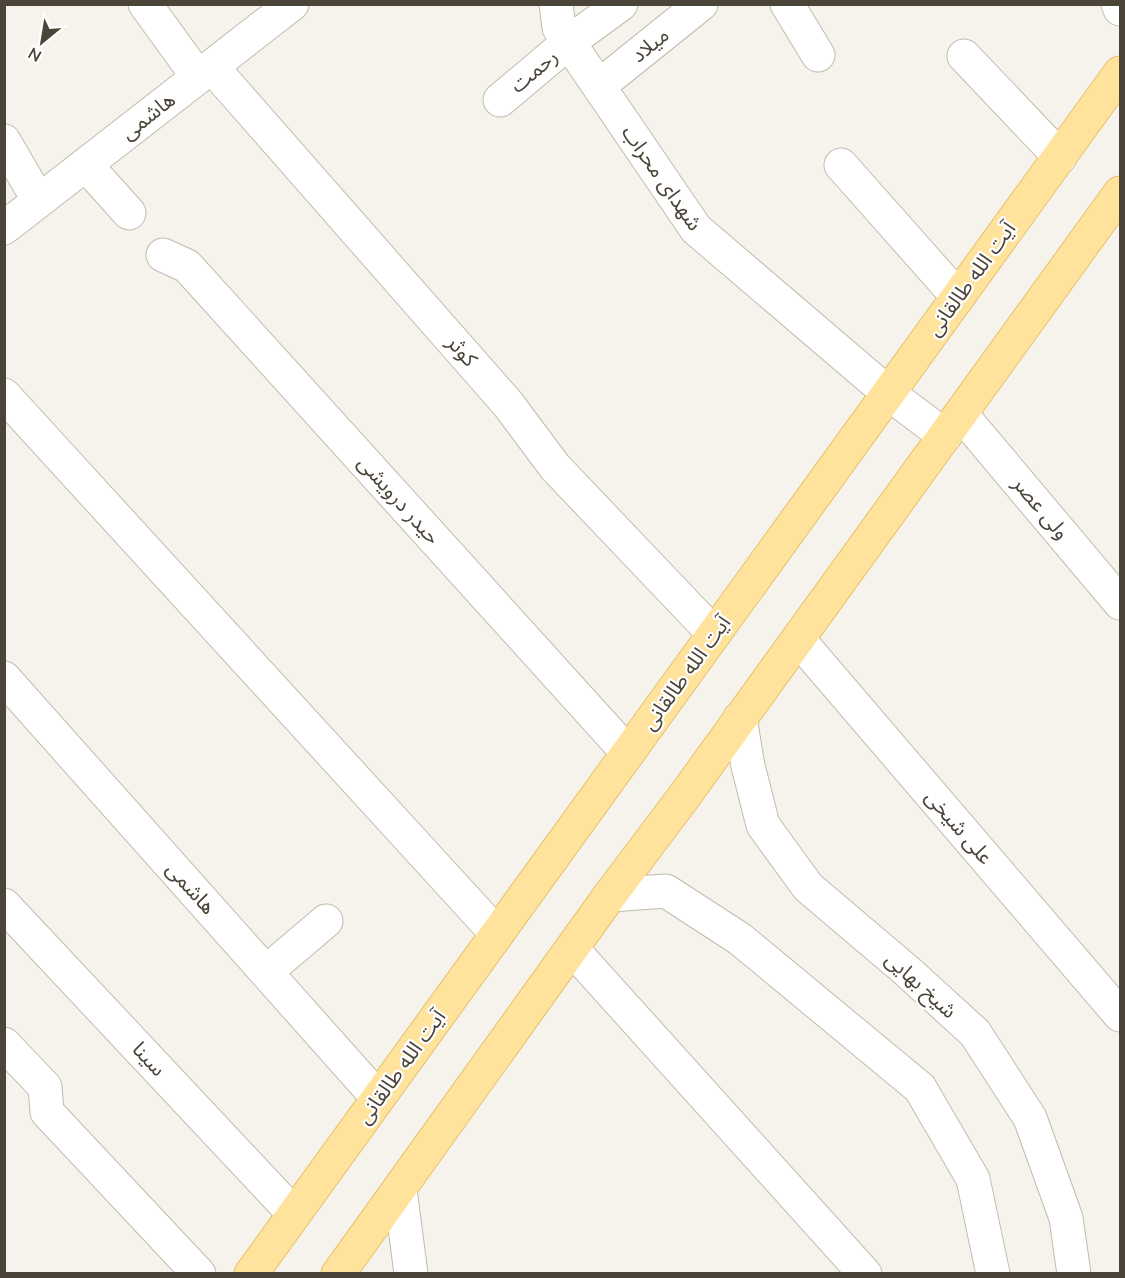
<svg xmlns="http://www.w3.org/2000/svg" width="1125" height="1278" viewBox="0 0 1125 1278" font-family="'Nunito Sans','Noto Sans Arabic',sans-serif">
<style>
.lines{fill:none;stroke-linecap:round;stroke-linejoin:round}
.minor-casing{stroke:#c2bbae;stroke-width:35}
.major-casing{stroke:#e6c16a;stroke-width:35}
.minor{stroke:#fff;stroke-width:33}
.major{stroke:#ffe39c;stroke-width:33}
.labels{text-anchor:middle;stroke-width:4.5;stroke-linejoin:round;paint-order:stroke}
.street-label{font-size:21px;fill:#4b4439;stroke:#fff}
</style>
<rect width="100%" height="100%" fill="#f6f3ec"/>
<g class="lines">
<defs>
<path id="minor" d="M145,4l53,73
M556,4l3,24 137,201 192,164 57,43
M787,4l31,51
M1118,4l2,5
M964,56l96,101
M212,67l296,337 47,63 159,167
M599,86l102,-82
M500,100l69,-58 52,-38
M4,141l35,60
M86,165l43,48
M841,165l117,132
M4,228l288,-224
M163,255l24,11 441,487
M4,395l493,539
M961,414l159,189
M798,639l322,376
M4,678l374,420
M740,718l8,48 15,59 45,62 99,84 68,62 55,85 36,100 8,56
M610,895l56,-4 74,48 180,149 53,91 20,95
M4,905l290,309
M573,950l292,324
M266,972l60,-51
M4,1044l41,43 2,25 152,162
M400,1189l11,85"/>
<path id="major" d="M251,1274l869,-1201
M338,1274l272,-379 73,-97 437,-605"/>
</defs>
<use href="#minor" class="minor-casing"/>
<use href="#major" class="major-casing"/>
<use href="#minor" class="minor"/>
<use href="#major" class="major"/>
</g>
<g class="labels">
<g class="street-label">
<text transform="translate(650 45) rotate(-39)" y="7">میلاد</text>
<text transform="translate(534 71) rotate(-40)" y="7">رحمت</text>
<text transform="translate(148 116) rotate(-38)" y="7">هاشمی</text>
<text transform="translate(662 178) rotate(55)" y="7">شهدای محراب</text>
<text transform="translate(971 279) rotate(-54)" y="7">آیت الله طالقانی</text>
<text transform="translate(462 351) rotate(49)" y="7">کوثر</text>
<text transform="translate(399 500) rotate(48)" y="7">حیدر درویشی</text>
<text transform="translate(1041 508) rotate(50)" y="7">ولی عصر</text>
<text transform="translate(686 673) rotate(-54)" y="7">آیت الله طالقانی</text>
<text transform="translate(959 827) rotate(49)" y="7">علی شیخی</text>
<text transform="translate(191 888) rotate(48)" y="7">هاشمی</text>
<text transform="translate(921 985) rotate(42)" y="7">شیخ بهایی</text>
<text transform="translate(149 1059) rotate(47)" y="7">سینا</text>
<text transform="translate(401 1067) rotate(-54)" y="7">آیت الله طالقانی</text>
</g>
</g>
<rect width="1125" height="1278" fill="none" stroke="#4b4439" stroke-width="12"/>
<g transform="translate(42 42) rotate(210)" stroke="#ffffff" stroke-width="4.5" paint-order="stroke">
<path d="M0-4.5L10 22L0 15L-10 22Z" fill="#4b4439"/>
<text y="-9" font-size="16" font-weight="bold" text-anchor="middle" fill="#4b4439">N</text>
</g>
</svg>
